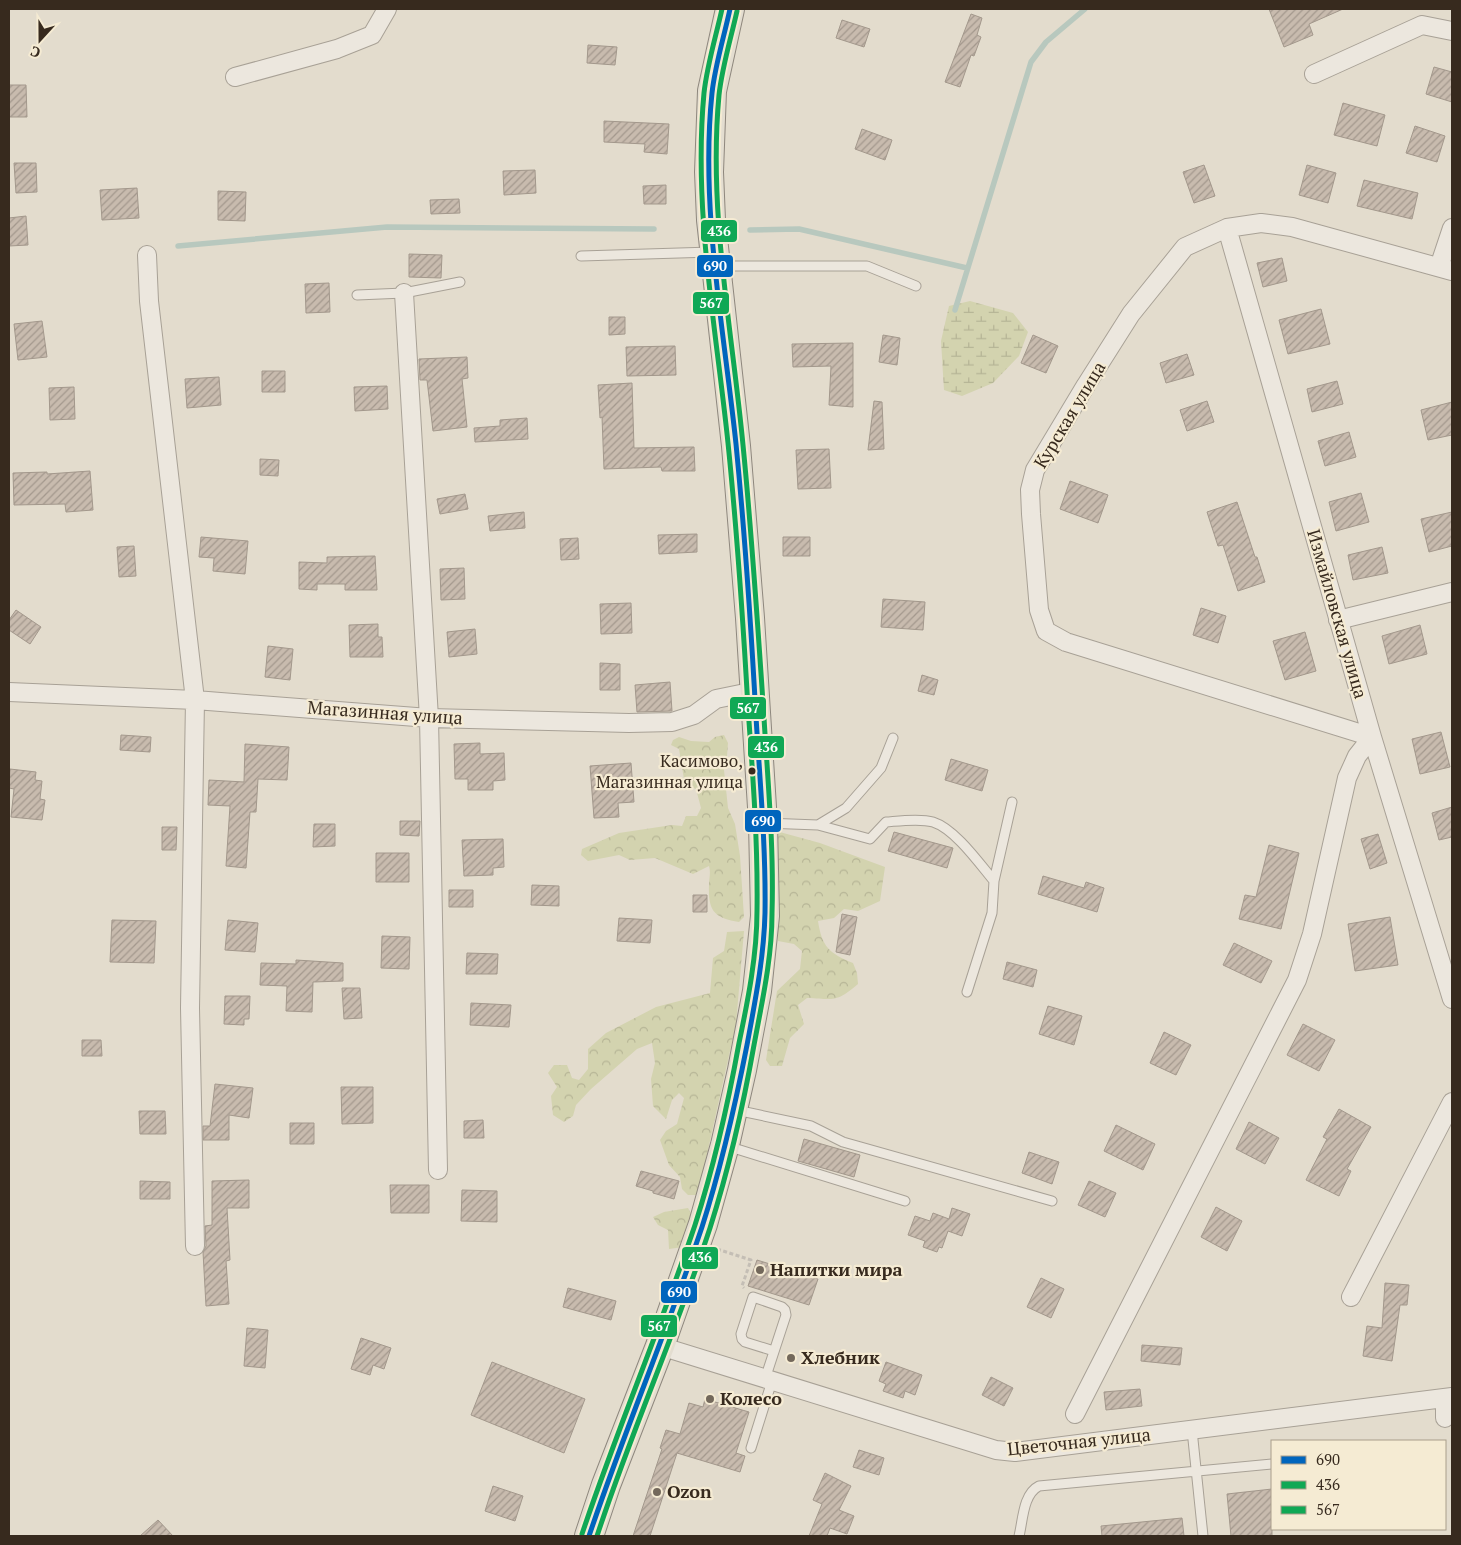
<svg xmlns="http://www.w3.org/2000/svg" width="1461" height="1545" viewBox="0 0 1461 1545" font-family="'PT Serif',serif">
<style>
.forest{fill:url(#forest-crowns)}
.wetland{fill:url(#wetland-marsh)}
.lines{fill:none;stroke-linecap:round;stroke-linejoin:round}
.stream{stroke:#b8c8be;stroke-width:5.5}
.building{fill:url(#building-hatch);stroke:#a3988c}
.lane-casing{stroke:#a8a196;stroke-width:11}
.street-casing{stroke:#a8a196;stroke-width:20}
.primary-casing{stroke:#8e877d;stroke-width:30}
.path{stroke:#c4beb5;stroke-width:3;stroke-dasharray:4 2.5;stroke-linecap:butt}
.lane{stroke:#ece7de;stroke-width:9}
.street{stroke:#ece7de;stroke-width:18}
.primary{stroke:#e3ddd0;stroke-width:28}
.bus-1-casing{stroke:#f5ebd3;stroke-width:9}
.bus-2-casing{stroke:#f5ebd3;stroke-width:9}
.bus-3-casing{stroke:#f5ebd3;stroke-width:9}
.bus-1{stroke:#0065bd;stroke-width:5}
.bus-2{stroke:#10a855;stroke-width:5}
.bus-3{stroke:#10a855;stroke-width:5}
.bus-dot{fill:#372a1e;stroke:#f5ebd3;stroke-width:2}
.poi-dot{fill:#73685b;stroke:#f5ebd3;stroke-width:2}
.labels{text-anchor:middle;stroke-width:4.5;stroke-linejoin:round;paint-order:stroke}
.bus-label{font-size:17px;fill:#372a1e;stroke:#f5ebd3;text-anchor:end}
.street-label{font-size:18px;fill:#372a1e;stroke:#f5ebd3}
.poi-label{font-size:18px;font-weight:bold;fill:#372a1e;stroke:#f5ebd3;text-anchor:start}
.line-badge{stroke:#f5ebd3;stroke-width:2}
.badge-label{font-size:14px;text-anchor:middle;font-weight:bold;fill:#fff}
</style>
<defs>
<pattern id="forest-crowns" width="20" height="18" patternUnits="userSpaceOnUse" patternTransform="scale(1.25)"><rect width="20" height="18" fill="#d3d3af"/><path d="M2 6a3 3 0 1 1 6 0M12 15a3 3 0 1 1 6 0" fill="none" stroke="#b6b596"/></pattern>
<pattern id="wetland-marsh" width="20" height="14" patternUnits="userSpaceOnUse" patternTransform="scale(1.25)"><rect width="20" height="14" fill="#d3d3af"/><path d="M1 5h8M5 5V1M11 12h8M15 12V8" fill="none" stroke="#b6b596"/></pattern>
<pattern id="building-hatch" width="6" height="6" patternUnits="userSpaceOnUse" patternTransform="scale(1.25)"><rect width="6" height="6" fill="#c8bbae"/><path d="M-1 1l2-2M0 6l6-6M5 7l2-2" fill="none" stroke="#a3988d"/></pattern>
</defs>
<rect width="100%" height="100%" fill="#e3dccd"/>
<path class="forest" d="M724,735l4,8 -1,13 -3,14 4,38 7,16 5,32 4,61 -5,5c-25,-4 -31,-11 -30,-37 0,-7 2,-12 0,-19l-16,8 -38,-16 -25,2 -11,-5 -31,6 -7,-6 1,-6 37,-16 53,-8 10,1 4,-10h11l4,-8 -5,-19 -11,-4 -6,-36 -8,-4 2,-5 6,-3 12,4 18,1 6,-5z
M776,831l44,12 65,24 -5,34 -22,10 -14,-2 -10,9 -16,3c4,26 11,32 35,42l4,10 1,11c-22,19 -24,15 -51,14l-9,7 6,19 -14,14 -8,28h-12l-4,-6 11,-69 23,-22 2,-18 -8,-7 -16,-3z
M744,931l-8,93 -38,171h-10l-6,-6 -2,-12 -11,-12 -9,-25 6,-9 11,-7 7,-26 -5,-5 -7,7 -6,19 -13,-13 -2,-27 4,-16 -3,-20 -15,6 -46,40 -15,16 -3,11 -9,6 -11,-7 -2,-19 6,-9 -9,-14 6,-8h13l5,13 7,2 9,-11v-20l18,-16 50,-26 54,-14 3,-35 11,-7 3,-19z
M688,1208l5,9 -10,30 -14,2 -1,-19 -10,-5 -5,-8 11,-5z"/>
<path class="wetland" d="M970,301l43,12 15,19 -9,24 -26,27 -31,13 -18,-6 -3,-49 8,-35z"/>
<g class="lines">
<path class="stream" d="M750,230l49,-1 168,39
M178,246l209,-19 267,2
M955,310l76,-248 15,-20 39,-33"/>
</g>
<path class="building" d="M1269,9h74l-34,15 4,11 -29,12z
M971,14l11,4 -5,17 4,2 -7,19 -3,-1 -11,32 -15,-5z
M842,20l28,9 -6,18 -28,-9z
M588,45l29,2 -2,18 -28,-2z
M1434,67l18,5v30l-26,-8z
M9,85h17l1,32h-18z
M1343,103l42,12 -8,31 -43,-11z
M604,121l65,3 -2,30 -23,-2 1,-8 -41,-2z
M1415,126l30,10 -8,26 -31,-9z
M862,129l30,11 -7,20 -30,-11z
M14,163h22l1,29 -21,1z
M1204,165l11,31 -21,7 -11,-31z
M1307,165l29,8 -8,30 -29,-8z
M535,170l1,23 -32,2 -1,-24z
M1364,180l54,13 -6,26 -55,-13z
M666,185v19h-22l-1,-18z
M137,188l2,30 -37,2 -2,-30z
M218,191l28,1 -1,29 -27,-1z
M459,199l1,14 -29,1 -1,-14z
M26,216l2,29 -19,1v-28z
M409,254l33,1 -1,23 -32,-1z
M1282,258l5,23 -24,6 -6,-24z
M329,283l1,29 -24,1 -1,-29z
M1321,309l9,35 -42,10 -9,-34z
M609,317h16v17l-16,1z
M42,321l5,36 -29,3 -4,-36z
M883,335l17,3 -3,27 -18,-3z
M1033,335l25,11 -12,27 -25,-10z
M853,343v64l-24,-2 2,-39 -38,1 -1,-23z
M675,346l1,29 -49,1 -1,-29z
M1187,354l7,21 -28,8 -6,-20z
M467,357l1,21 -6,1 5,48 -34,4 -6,-51h-7l-1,-21z
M262,371h23v21h-23z
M219,377l2,28 -34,3 -2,-29z
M1337,381l6,23 -31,8 -5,-23z
M632,383l2,65 60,-1 1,24h-33l-1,-4 -57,2 -2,-52 -2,1 -2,-33z
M387,386l1,23 -33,2 -1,-24z
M74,387l1,32 -25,1 -1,-32z
M874,401l8,1 2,47 -16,1z
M1207,401l7,21 -27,9 -7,-21z
M1452,402v33l-24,5 -7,-30z
M527,418l1,21 -53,3 -1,-14 26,-2v-6z
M1349,432l7,25 -31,9 -7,-25z
M829,449l2,39 -33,1 -2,-39z
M260,459l19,1 -1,16 -18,-1z
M90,471l3,39 -27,2 -1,-8 -51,1 -1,-32 34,-1v2z
M1070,481l38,14 -10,28 -38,-14z
M1361,493l8,29 -33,9 -7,-29z
M465,494l3,15 -28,5 -3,-15z
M1237,502l18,55h2l8,25 -27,9 -15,-46 -5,1 -11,-34z
M524,512l1,16 -35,3 -2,-15z
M1452,512v34l-23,6 -8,-33z
M697,534v18l-38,2 -1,-19z
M201,537l47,4 -3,33 -32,-3 1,-13 -15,-1z
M783,537h27v19h-27z
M578,538l1,21 -18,1 -1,-21z
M134,546l2,30 -17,1 -2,-30z
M1382,547l6,26 -35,7 -5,-25z
M375,556l2,34h-32v-6h-28v6l-18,-1v-27l28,1v-6z
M464,568l1,31 -24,1 -1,-31z
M883,599l42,3 -2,28 -42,-3z
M631,603l1,30 -31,1 -1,-30z
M1201,608l25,8 -8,27 -25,-8z
M16,610l25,17 -11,17 -21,-14v-10z
M378,624v13h4l1,20h-33l-1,-32z
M1420,625l7,29 -38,10 -7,-28z
M475,629l2,25 -28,3 -2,-25z
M1305,632l11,39 -31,9 -12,-39z
M268,646l25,3 -3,31 -25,-3z
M600,663l20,1v26h-20z
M922,675l16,5 -4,15 -16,-4z
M670,682l2,29 -35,1 -2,-27z
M1441,732l9,35 -30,7 -8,-35z
M121,735l30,2 -1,15 -30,-2z
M480,743v11l24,-1 1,27 -12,1v9h-25v-11h-13l-1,-35z
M245,744l44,3 -2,33 -29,-1 -2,33h-6l-4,56 -20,-2 4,-60 -22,-1 1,-25 35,2z
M951,759l37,11 -6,21 -37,-11z
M631,763l3,39 -16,1 1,14 -25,1 -4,-52z
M10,769l26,3 -1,8 7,1 -2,18 5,1 -3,20 -31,-3 3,-28 -5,-1z
M1452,807v30l-13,3 -7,-27z
M400,821h20l-1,15 -19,-1z
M314,824h21v22l-22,1z
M162,827h15l-1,23h-14z
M894,832l59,16 -6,20 -59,-17z
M1378,834l9,29 -17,6 -9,-30z
M503,839l1,28 -11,1v7l-29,1 -2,-36z
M1269,845l30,8 -18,76 -42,-10 6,-24 11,2z
M376,853h33v29h-33z
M1043,876l41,12 2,-6 18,6 -7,24 -59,-18z
M532,885l27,1v20l-28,-1z
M449,890h24v17h-24z
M693,895h14v17h-14z
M842,914l15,3 -7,38 -14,-3z
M1390,917l8,48 -43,6 -7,-47z
M619,918l33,2 -2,23 -33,-2z
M112,920l44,1 -2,42 -44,-1z
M228,920l30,3 -3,29 -30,-2z
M382,936l28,1 -1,32 -28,-1z
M1234,943l38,18 -11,22 -38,-18z
M467,953l31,1 -1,20h-31z
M296,960l47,3v18l-30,1 -1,30 -26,-1 1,-25 -27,-1 1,-22 35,1z
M1007,962l30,8 -4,17 -30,-8z
M342,988h18l2,30 -18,1z
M225,996h25l-1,23h-5v6l-20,-1z
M471,1003l40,2 -2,22 -39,-2z
M1048,1006l34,10 -8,29 -35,-11z
M1303,1024l32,16 -16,31 -32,-16z
M1164,1032l27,13 -15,30 -26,-12z
M82,1040h19l1,16h-20z
M215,1084l38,4 -4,30 -20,-3v25h-26v-14h7z
M341,1087h32v36l-31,1z
M1339,1109l32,18 -24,42 4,2 -12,25 -33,-16 21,-41 -4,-2z
M139,1111h26l1,23h-26z
M483,1120l1,18h-20v-17z
M1249,1122l30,16 -14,26 -29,-15z
M290,1123h24v21h-24z
M1116,1125l39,19 -12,26 -39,-19z
M804,1139l56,16 -6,22 -56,-16z
M1029,1152l30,10 -7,22 -30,-11z
M641,1171l38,10 -5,18 -21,-6v-2l-17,-5z
M249,1180v28h-22l3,52 -4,1 3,43 -23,2 -3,-54 3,-6 -1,-20 7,-1v-44z
M140,1181l30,1v17h-30z
M1089,1181l27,12 -11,24 -27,-12z
M390,1185h39v28h-38z
M462,1190l35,1v31l-36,-1z
M1216,1207l26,14 -15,30 -26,-14z
M952,1208l18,6 -8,22 -14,-5 -6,17 -3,-1 -2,5 -14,-5 2,-6 -17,-6 7,-19 15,5 3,-8 16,6z
M757,1260l61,19 -9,26 -61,-19z
M1041,1278l23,11 -13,29 -24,-11z
M1385,1283l24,2 -2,20h-7l-8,56 -29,-5 4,-30 15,2z
M568,1288l48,13 -5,19 -48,-13z
M247,1328l21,2 -3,38 -21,-2z
M361,1338l30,10 -7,21 -11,-4 -3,10 -19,-6z
M1142,1345l40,3 -2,17 -39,-4z
M492,1362l93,37 -21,54 -93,-38z
M886,1362l36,13 -7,20 -10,-4 -2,7 -20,-7 3,-7 -7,-3z
M991,1377l22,11 -9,18 -22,-11z
M1140,1389l2,17 -36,4 -2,-18z
M705,1399l44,13 -13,41 9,3 -5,16 -63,-19 -27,83h-17l29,-87 -2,-1 6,-18 14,4 9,-31 14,4z
M859,1450l25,8 -5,17 -26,-8z
M825,1473l26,13 -12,24 15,6 -7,18 -17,-6 -3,8h-18l13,-32 -9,-4z
M493,1486l30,10 -8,25 -30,-10z
M1272,1489v47h-41l-4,-42z
M1182,1518l2,18h-82l-1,-10z
M158,1520l15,16h-33z"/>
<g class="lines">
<defs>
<path id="lane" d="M581,256l131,-4
M719,266h148l49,20
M357,295l47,-2 56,-11
M765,823l53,2 28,-17 35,-40 12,-30
M818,825l52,14 16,-17c13,-1 34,-4 47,0 22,7 46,41 61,59
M967,992l25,-79 2,-32 18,-79
M736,1110l75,16 32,16 209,59
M727,1146l178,55
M765,1379l21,-64 -1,-5 -3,-3 -29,-10 -12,37 1,5 3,3 29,9
M1192,1430l11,106
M751,1448l21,-67
M1019,1536c4,-16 4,-42 20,-50l233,-22"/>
<path id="street" d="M1314,74l108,-49 30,6
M235,77l102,-28 35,-14 15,-26
M1227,228l145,509 80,262
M147,255l2,46 46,399 -5,308 5,238
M1439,267l13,-39
M404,293l25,425 9,452
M1338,620l114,-28
M9,692l186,8 234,18 200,5 43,-1 22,-7 22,-16 39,-8
M1351,1297l101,-195
M660,1346l336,104 19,2 437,-55
M1445,1398v20
M1075,1414l222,-434 15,-46 35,-156 10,-22 15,-19 -306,-95 -20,-11 -7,-21 -8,-96 -1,-24 5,-20 51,-85 45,-71 54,-67 42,-19 34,-5 31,4 160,44"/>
<path id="primary" d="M589,1536l17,-51 54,-139 43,-122 22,-79 17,-75 15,-79 8,-75 -2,-93 -13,-205 -14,-172 -25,-226 -2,-48 3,-81 18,-82"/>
</defs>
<use href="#lane" class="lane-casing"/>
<use href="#street" class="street-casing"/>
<use href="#primary" class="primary-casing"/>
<path class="path" d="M717,1249l34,11 -9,26 2,2"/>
<use href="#lane" class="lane"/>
<use href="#street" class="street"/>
<use href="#primary" class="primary"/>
<defs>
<path id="bus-1" d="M589,1536c35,-104 78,-205 113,-309 19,-59 33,-121 45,-182 8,-43 17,-88 18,-132 1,-65 -5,-131 -9,-196 -5,-91 -11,-182 -20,-273 -12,-114 -36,-236 -24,-351 3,-28 12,-56 18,-84"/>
<path id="bus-2" d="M597,1536c34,-104 79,-204 113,-308 19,-60 33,-121 44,-183 8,-43 18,-87 18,-131 2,-65 -4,-131 -8,-196 -6,-91 -12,-182 -21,-273 -11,-116 -35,-233 -24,-350 3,-28 12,-57 18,-84"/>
<path id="bus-3" d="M582,1534c35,-104 78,-205 113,-309 19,-59 33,-121 44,-182 9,-43 18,-88 18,-132 1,-67 -4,-135 -9,-203 -5,-88 -11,-177 -20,-265 -12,-116 -35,-233 -24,-350 3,-28 12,-57 18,-84"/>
</defs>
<use href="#bus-1" class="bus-1-casing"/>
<use href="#bus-2" class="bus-2-casing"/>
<use href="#bus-3" class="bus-3-casing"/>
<use href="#bus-1" class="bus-1"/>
<use href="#bus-2" class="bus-2"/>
<use href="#bus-3" class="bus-3"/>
</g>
<circle class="bus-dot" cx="752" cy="771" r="4.5"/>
<g class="poi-dot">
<circle cx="760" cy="1270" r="5"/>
<circle cx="791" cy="1358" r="5"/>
<circle cx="710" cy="1399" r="5"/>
<circle cx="657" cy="1492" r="5"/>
</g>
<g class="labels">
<g class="bus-label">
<text x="743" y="767">Касимово,<tspan x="743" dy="21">Магазинная улица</tspan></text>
</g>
<g class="street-label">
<text transform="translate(1070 415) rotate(-59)" y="6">Курская улица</text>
<text transform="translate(1337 614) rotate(74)" y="6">Измайловская улица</text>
<text transform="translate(385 713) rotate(4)" y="6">Магазинная улица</text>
<text transform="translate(1079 1442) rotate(-6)" y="6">Цветочная улица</text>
</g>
<g class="poi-label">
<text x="770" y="1276">Напитки мира</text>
<text x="801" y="1364">Хлебник</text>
<text x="720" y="1405">Колесо</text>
<text x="667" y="1498">Ozon</text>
</g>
</g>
<g class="line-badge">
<rect x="700" y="219" width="38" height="24" rx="5" fill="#10a855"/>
<rect x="696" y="254" width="38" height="24" rx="5" fill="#0065bd"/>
<rect x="692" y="291" width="38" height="24" rx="5" fill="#10a855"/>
<rect x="729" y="696" width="38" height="24" rx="5" fill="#10a855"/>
<rect x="747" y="735" width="38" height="24" rx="5" fill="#10a855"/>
<rect x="744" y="809" width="38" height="24" rx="5" fill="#0065bd"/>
<rect x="681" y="1246" width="38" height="24" rx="5" fill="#10a855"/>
<rect x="660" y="1280" width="38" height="24" rx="5" fill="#0065bd"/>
<rect x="640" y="1314" width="38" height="24" rx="5" fill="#10a855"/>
</g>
<g class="badge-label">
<text x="719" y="236">436</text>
<text x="715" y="271">690</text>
<text x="711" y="308">567</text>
<text x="748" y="713">567</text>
<text x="766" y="752">436</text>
<text x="763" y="826">690</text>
<text x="700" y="1262">436</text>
<text x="679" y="1297">690</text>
<text x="659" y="1331">567</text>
</g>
<rect width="1461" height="1545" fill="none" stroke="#372a1e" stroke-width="20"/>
<rect x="1271" y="1440" width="175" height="90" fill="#f5ebd3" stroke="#a99e8b"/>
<rect x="1281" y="1456" width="25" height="8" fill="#0065bd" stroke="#a99e8b"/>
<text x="1316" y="1465" font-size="15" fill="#372a1e">690</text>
<rect x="1281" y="1481" width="25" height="8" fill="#10a855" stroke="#a99e8b"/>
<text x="1316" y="1490" font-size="15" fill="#372a1e">436</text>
<rect x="1281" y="1506" width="25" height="8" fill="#10a855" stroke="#a99e8b"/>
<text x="1316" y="1515" font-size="15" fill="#372a1e">567</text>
<g transform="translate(40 40) rotate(201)" stroke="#f5ebd3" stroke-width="4" paint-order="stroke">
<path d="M0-4L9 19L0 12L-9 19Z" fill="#372a1e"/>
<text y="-8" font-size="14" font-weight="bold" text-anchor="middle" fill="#372a1e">С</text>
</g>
</svg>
